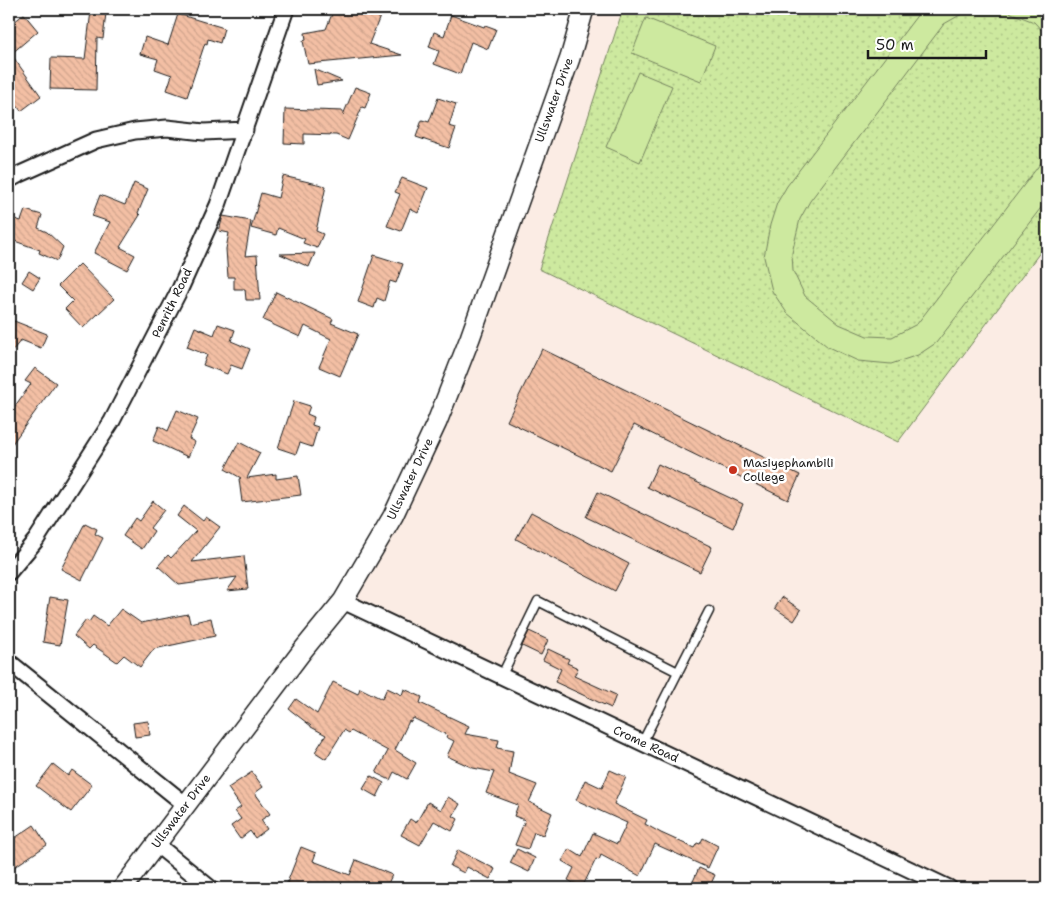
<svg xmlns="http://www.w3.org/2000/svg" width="1056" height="897" viewBox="0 0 1056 897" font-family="'Shantell Sans',sans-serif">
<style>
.built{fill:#fbece4}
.green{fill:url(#green-dots);stroke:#74825e}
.pitch{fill:#cde99f;stroke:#74825e}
.building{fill:url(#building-back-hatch);stroke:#1c1c1c}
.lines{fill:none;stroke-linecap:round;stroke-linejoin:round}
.service-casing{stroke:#1c1c1c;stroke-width:11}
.minor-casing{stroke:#1c1c1c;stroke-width:19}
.tertiary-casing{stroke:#1c1c1c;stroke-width:22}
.service{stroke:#fff;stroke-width:8}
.minor{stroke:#fff;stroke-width:15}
.tertiary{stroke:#fff;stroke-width:19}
.poi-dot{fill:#c8321e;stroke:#fff;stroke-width:2}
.labels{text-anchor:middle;stroke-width:5;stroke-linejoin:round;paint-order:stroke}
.street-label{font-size:12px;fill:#1c1c1c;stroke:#fff}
.poi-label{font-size:12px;fill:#1c1c1c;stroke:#fff;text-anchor:start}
</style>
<defs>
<pattern id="green-dots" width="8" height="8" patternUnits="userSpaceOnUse" patternTransform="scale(1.25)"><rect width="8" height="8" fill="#cde99f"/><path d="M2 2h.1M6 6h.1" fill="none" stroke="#afc788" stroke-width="1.8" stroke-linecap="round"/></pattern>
<pattern id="building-back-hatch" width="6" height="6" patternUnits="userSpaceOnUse" patternTransform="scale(1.25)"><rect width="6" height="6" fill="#f3bfa4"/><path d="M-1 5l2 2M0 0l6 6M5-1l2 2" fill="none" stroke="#d0a48d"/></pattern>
</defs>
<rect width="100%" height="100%" fill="#fff"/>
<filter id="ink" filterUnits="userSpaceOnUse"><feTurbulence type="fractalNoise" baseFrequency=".02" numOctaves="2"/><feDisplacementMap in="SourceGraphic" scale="10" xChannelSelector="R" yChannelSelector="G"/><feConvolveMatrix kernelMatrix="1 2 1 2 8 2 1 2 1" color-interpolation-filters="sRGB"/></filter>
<g filter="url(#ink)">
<path class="built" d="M592,9h455v879h-89l-609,-289 48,-81z"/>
<path class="green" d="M623,9h424v234l-149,199 -359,-173z"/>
<path class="pitch" d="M922,9h56l-11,2 -23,13 -134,177 -10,18 -8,34 1,18 12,25 34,28 28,12 25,1 25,-13 130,-169v45l-111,143 -18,12 -27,9 -33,-3 -30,-14 -41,-34 -15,-22 -8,-34 6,-32 7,-22 10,-17z
M1001,9h46v27l-13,-14z
M646,18l69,28 -14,35 -69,-28z
M638,72l34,14 -32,76 -34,-15z"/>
<path class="building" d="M334,9h49l-14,35 33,11 -94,9 -5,-23 3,-1 -1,-7 21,-4z
M91,11l15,2 -3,26 -6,-1 -1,52 -46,-1 1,-31 34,1z
M24,14l14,17 -27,23 30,42 -20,15 -12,-16v-69z
M178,14l46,14 -4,15 -12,-4 -1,5 -2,-1 -18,54 -20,-7 5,-15 -17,-6 3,-10 -18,-5 5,-17 23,8z
M451,15l33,12 1,-2 11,4 -8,20 -17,-7 -11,32 -26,-10 5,-13 -10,-4 5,-15 10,4z
M314,69l28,12 -25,4z
M355,87l16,6 -6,15 -3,-1 -14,33 -12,-5 -32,-1v10l-20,-1 1,-34 58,2v4z
M438,98l18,6 -7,22 7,2 -7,20 -33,-11 6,-17 7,2z
M283,176l43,10 -10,45 7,3 -6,14 -14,-5 2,-4 -27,-11 -2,7 -25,-7 10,-35 17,5z
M402,178l26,10 -10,25 -8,-4 -9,22 -14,-5 13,-32 -5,-2z
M134,183l14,6 -10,24 2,2 -20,32 15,8 -8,15 -33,-17 16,-31 -18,-6 8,-21 25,10z
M25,210l17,5 -4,13 9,4 16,15 -6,14 -18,-8 1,-3 -31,-11v-22l12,4z
M223,216l28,5 -6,35 12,-1 3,45h-14l-1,-11h-11v-12h-6l-2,-28 3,-16 -10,-2z
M315,253l-6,14 -29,-13z
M374,255l29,9 -7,19 -6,-2 -6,20 -7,-3 -3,10 -16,-6z
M80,264l34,35 -31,29 -18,-19 8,-8 -15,-15z
M29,271l11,7 -7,11 -11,-7z
M276,292l57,27 -2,4 27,11 -18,42 -21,-9 12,-28 -26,-13 -5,11 -37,-17z
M9,319l38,15 -6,14 -20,-8 -12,15z
M218,324l17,6 -4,11 19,8 -8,20 -11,-4 -4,9 -24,-9 4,-10 -20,-8 8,-20 19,8z
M542,349l258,126 -12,25 -154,-75 -23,46 -104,-50z
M35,368l21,15 -47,65v-34l22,-30 -6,-3z
M294,401l16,5 -3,8 7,3 -2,8 6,2 -6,20 -12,-4 -4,11 -18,-6z
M177,410l21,9 -9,20 6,3 -7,15 -35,-16 6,-15 9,5z
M239,442l21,11 -13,25 29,-4v5l22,-3 3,19 -59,7 -3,-23 2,-1 -16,-9z
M658,464l85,40 -10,24 -86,-41z
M598,492l114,55 -12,25 -114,-55z
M153,501l11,9 -14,18 4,3 -12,18 -19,-13 12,-18 4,3z
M184,506l19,15 3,-4 14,10 -28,35 52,-6 4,33 -21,2 10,-14 -58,8 -21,-19 10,-11 3,3 25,-27 -19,-15z
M531,512l98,52 -14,27 -99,-52z
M85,523l12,6 -2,5 8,4 -21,42 -21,-11z
M50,597l18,3 -8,45 -17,-3z
M782,597l19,13 -7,11 -19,-13z
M121,609l20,14 47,-9 2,9 21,-5 4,18 -61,13 -14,18 -16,-12 -7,7 -24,-17 -4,4 -15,-13 12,-16 3,2 4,-6 14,10z
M529,631l19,9 -7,15 -19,-9z
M548,649l21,10 -2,4 11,5 -4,8 42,19 -5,13 -56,-26 6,-13 -18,-9z
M333,682l25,12 2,-6 22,11 5,-11 15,7 2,-6 18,8 -2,6 49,23 -4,8 34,6 -2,8 16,3 -4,23 28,11 -8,17 23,11 -9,22 -9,-3 -6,17 -13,-4 10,-25 -11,-4 4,-11 -32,-12 8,-21 -21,-4 -26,-12 7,-15 -8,-4 1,-2 -34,-17 -2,4 -2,-1 -14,29 21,13 -9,16 -13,-7 -4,8 -14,-7 12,-22 -37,-20 -2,2 -5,-3 -18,29 -11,-7 11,-17 -15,-8v-1l-22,-17 7,-10 21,15z
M148,721l2,14 -15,2 -2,-14z
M53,764l15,12 4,-6 20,15 -21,27 -35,-26z
M610,770l16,7 -12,27 33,16 -2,4 16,9 33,15 3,-5 3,1 3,-6 15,8 -10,22 -53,-24 -15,32 -39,-21 -2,5 -3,-1 -14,29 -14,-8 6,-12 -12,-7 7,-12 13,8 11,-24 24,11 10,-21 -51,-23 9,-20 17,8z
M252,772l11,15 -8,6 15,21 -9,6 6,9 -12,9 -5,-7 -10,8 -9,-13 10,-7 -6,-8 6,-4 -13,-19z
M371,776l13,7 -7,14 -14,-8z
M448,797l12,7 -7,12 5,3 -6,12 -18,-10 -14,24 -19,-10 9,-16 6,4 12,-21 13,8z
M34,825l13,20 -33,22 -5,-8v-17z
M301,847l15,6 -3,8 37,14 6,-15 36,15 -6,13h-101z
M517,849l18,9 -6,14 -19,-9z
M458,850l37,19 -5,10 -23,-12 -3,6 -14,-7z
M699,868l16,7 -6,13h-19z"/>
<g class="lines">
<defs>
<path id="service" d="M501,677l37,-76 140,71
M642,743l67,-132"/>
<path id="minor" d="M9,180l9,-5 78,-35 39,-9 32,-3 37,4 41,-2
M9,572l27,-32 76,-119 68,-132 38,-84 68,-196
M343,601l606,287
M9,662l177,143
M156,844l54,44"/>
<path id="tertiary" d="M123,888l180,-238 40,-49 50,-85 44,-94 33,-84 100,-280 14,-49"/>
</defs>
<use href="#service" class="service-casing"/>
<use href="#minor" class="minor-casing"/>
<use href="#tertiary" class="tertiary-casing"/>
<use href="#service" class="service"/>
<use href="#minor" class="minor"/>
<use href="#tertiary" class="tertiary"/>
</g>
</g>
<circle class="poi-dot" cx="733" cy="470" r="5"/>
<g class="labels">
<g class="street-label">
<text transform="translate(554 100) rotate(-70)" y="4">Ullswater Drive</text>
<text transform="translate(172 303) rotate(-64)" y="4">Penrith Road</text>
<text transform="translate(410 479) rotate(-64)" y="4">Ullswater Drive</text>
<text transform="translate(646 744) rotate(25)" y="4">Crome Road</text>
<text transform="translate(181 811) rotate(-53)" y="4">Ullswater Drive</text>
</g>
<g class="poi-label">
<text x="743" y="467">Masiyephambili<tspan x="743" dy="14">College</tspan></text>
</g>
</g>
<rect width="1056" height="897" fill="none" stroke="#fff" stroke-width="30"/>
<rect x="15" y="15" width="1026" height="867" fill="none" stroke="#1c1c1c" stroke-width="2" filter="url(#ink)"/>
<path d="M868 50v8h118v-8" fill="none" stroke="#1c1c1c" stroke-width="2.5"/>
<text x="876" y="50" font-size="15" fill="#1c1c1c" stroke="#ffffff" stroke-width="4" paint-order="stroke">50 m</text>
</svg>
